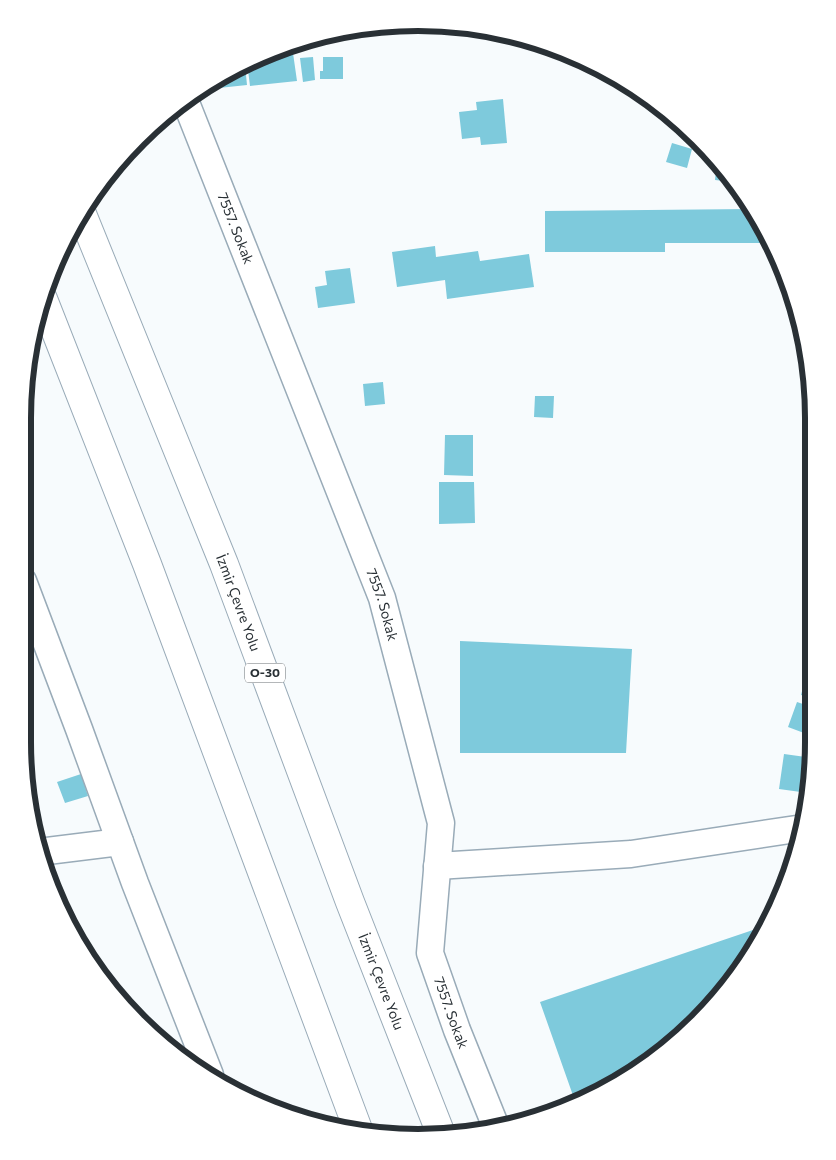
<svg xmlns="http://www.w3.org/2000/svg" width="836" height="1160" viewBox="0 0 836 1160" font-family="Commissioner,sans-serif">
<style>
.building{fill:#7ecadc}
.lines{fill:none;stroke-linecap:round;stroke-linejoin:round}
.minor-casing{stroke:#99abb8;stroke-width:29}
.highway-casing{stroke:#99abb8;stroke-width:30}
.minor{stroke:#fff;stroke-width:26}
.highway{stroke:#fff;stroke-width:28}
.labels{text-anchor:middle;stroke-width:4;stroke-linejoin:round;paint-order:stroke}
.shield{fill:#fff;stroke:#696e72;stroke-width:1}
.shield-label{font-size:12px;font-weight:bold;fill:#293035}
.street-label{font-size:14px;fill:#293035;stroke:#fff}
.rim{fill:none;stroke:#293035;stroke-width:6}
</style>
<rect width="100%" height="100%" fill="#f7fbfd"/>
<path class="building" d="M293,53l4,28 -47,5 -3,-24 15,-6z
M313,57l2,23 -12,2 -3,-24z
M323,57h20v22h-23v-8h3z
M240,65h5l2,20 -47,5z
M503,99l4,44 -26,2 -1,-8 -18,2 -3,-27 18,-2 -1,-8z
M672,143l20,6 -5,19 -21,-6z
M717,161l15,16 1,5 -18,-2z
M750,209l10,17v17h-95v9h-120v-41z
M435,246l1,11 42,-6 2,10 49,-7 5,33 -87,12 -2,-19 -48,7 -5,-35z
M350,268l5,35 -37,5 -3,-21 12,-2 -2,-14z
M383,382l2,22 -20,2 -2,-22z
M535,396h19l-1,22 -19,-1z
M445,435h28v41l-29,-1z
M439,482h35l1,41 -36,1z
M460,641l172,8 -6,104h-166z
M811,657h1v41l-11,-3z
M797,702l15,5v29l-24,-9z
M784,754l29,4 -5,35 -29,-4z
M81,774l7,22 -23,7 -8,-21z
M768,925l-36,58 -73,73 -83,48 -36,-102z"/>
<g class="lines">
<defs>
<g id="minor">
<path id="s1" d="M185,100l197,498 59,225 -11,130 27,77 39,97"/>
<path d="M23,581l56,148 56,154 75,192"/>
<path d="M39,852l81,-10"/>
<path d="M437,866l194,-12 172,-26"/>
</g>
<g id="highway">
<path id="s2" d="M82,214l142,350 126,338 91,232"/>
<path d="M43,299l104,265 212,568"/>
</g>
</defs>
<use href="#minor" class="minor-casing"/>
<use href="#highway" class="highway-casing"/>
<use href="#minor" class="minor"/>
<use href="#highway" class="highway"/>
</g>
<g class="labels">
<rect class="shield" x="245" y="663.5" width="40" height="19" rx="4"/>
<g class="shield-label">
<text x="265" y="677">O-30</text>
</g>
<g class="street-label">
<text dy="5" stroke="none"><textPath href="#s1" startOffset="138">7557. Sokak</textPath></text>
<text dy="5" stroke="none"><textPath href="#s2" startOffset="419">İzmir Çevre Yolu</textPath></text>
<text dy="5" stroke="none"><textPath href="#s1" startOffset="542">7557. Sokak</textPath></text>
<text dy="5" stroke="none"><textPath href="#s2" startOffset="824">İzmir Çevre Yolu</textPath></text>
<text dy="5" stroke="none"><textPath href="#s1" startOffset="962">7557. Sokak</textPath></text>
</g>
</g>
<path d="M0 0H836V1160H0ZM418 31H418A387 387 0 0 1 805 418V742A387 387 0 0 1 418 1129H418A387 387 0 0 1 31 742V418A387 387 0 0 1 418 31Z" fill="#fff" fill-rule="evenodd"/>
<path class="rim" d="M418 31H418A387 387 0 0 1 805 418V742A387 387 0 0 1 418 1129H418A387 387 0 0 1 31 742V418A387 387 0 0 1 418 31Z"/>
</svg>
